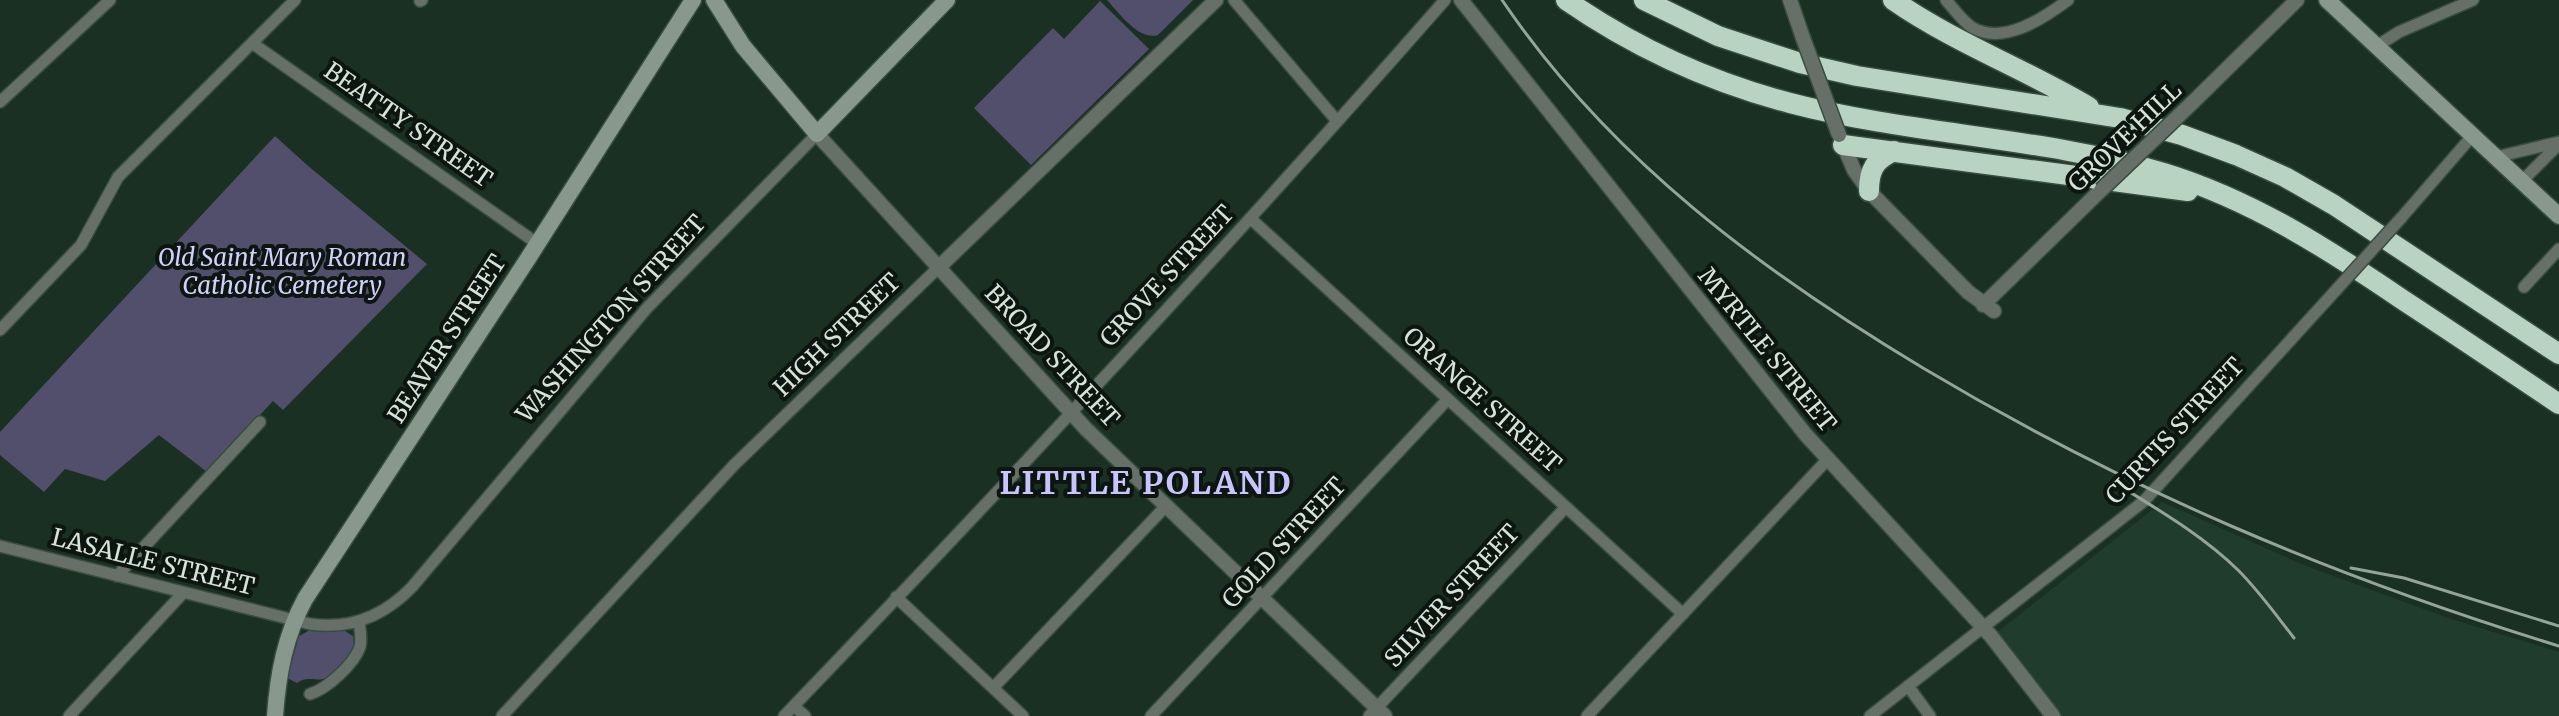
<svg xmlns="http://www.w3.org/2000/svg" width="2559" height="716" viewBox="0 0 2559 716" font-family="Merriweather,serif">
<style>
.built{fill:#203c2c}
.green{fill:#514f6c}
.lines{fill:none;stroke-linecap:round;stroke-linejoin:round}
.minor-casing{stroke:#384d3f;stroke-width:14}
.tertiary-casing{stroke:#384d3f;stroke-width:17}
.secondary-casing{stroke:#384d3f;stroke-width:19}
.motorway-casing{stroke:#384d3f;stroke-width:23}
.minor{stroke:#667069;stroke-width:11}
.tertiary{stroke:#667069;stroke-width:14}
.secondary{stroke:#88988d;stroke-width:16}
.motorway{stroke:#b9d3c2;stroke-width:20}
.rail{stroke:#94a499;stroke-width:3}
.minor-bridge-casing{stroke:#384d3f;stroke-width:14;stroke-linecap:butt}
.tertiary-bridge-casing{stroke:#384d3f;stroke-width:17;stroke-linecap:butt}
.minor-bridge{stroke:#667069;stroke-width:11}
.tertiary-bridge{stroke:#667069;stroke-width:14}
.labels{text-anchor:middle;stroke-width:8;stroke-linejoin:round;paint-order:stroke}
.street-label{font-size:24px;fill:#d6e3da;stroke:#0c150f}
.park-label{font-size:24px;font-style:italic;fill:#d1cffd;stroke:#0c150f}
.district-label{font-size:32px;font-weight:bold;letter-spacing:2px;fill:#c7c4fe;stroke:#0c150f}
</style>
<rect width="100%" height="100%" fill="#1a3022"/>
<path class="built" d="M2162,502l144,64 148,54 105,32v64h-501l-63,-82z"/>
<path class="green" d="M1107,0h86l-35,35c-19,6 -39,-22 -51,-35z
M1100,1l49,48 -118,116 -57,-57 79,-80 11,11z
M275,136l32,29 120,99 -144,146 -10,-9 -66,71 -48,-37 -54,46 -40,-12 -21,23 -44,-37v-23z
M308,631h37l8,5 1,9c-5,10 -19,31 -31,34 -11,2 -16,-3 -26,4l-10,-5 12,-42z"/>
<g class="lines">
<defs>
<path id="minor" d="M1234,0l103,121
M1946,0c8,9 17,22 27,28 31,17 71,-10 95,-28
M420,1l2,-1
M252,43l286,201
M2377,46l22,-14 74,-32
M0,102l110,-102
M2496,157l63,-15
M2522,181l37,-37
M2402,217l71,-82
M1250,218l433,396
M2524,287l35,-38
M0,330l81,-85 37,-68 177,-177
M0,546l310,78c41,6 74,-8 102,-37l235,-279 170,-174
M117,576l143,-154
M896,597l127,119
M1908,686l22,30
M993,688l173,-182
M310,694c17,-5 44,-30 50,-47 2,-8 0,-18 -1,-26
M794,706l11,10
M69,716l114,-123
M502,716l232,-251 204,-197
M784,716c225,-234 447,-472 661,-716
M1151,716l297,-317
M1369,716l197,-209
M1587,716l241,-257
M1870,716l274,-215 193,-212"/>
<path id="tertiary" d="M1461,0l345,435 185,201 62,80
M1790,0l13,38
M2191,104l106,-104
M817,134l269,295 299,287
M1841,139l13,31 15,21 99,101 26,19
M938,268l278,-268
M1983,305l118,-115"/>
<path id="secondary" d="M714,0l29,46 74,88 130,-134
M2327,0l232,216
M275,716c3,-42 10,-80 30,-117l224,-342 164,-257"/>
<path id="motorway" d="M1566,0c68,47 144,82 224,103 122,32 252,34 374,70 88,27 164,76 239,127 52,34 104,69 156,104
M1644,0l74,36 82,27 57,13 263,42 62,17 54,20 49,22 49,28 225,149
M1893,0c62,43 132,69 196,107
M1843,145l345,46
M1869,191c0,-22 6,-31 25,-40"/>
</defs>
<use href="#minor" class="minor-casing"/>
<use href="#tertiary" class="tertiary-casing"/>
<use href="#secondary" class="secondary-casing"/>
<use href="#motorway" class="motorway-casing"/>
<use href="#minor" class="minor"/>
<use href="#tertiary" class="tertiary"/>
<use href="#secondary" class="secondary"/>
<use href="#motorway" class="motorway"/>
<path class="rail" d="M1502,0c107,158 259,271 421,368 204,122 409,208 636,278
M2120,486c42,26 83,50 118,84 21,21 38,45 56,68
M2351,568l53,10 155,48"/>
<defs>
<path id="minor-bridge" d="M2337,289l65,-72"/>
<path id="tertiary-bridge" d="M1803,38l36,97
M2101,190l90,-86"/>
</defs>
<use href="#minor-bridge" class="minor-bridge-casing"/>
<use href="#tertiary-bridge" class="tertiary-bridge-casing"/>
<use href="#minor-bridge" class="minor-bridge"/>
<use href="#tertiary-bridge" class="tertiary-bridge"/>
</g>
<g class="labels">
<g class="street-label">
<text transform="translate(408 125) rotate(35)" y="8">BEATTY STREET</text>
<text transform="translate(2125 137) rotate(-44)" y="8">GROVE HILL</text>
<text transform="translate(1167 276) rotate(-47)" y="8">GROVE STREET</text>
<text transform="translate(611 319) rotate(-48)" y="8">WASHINGTON STREET</text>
<text transform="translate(837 335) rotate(-44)" y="8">HIGH STREET</text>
<text transform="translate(447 339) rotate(-57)" y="8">BEAVER STREET</text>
<text transform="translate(1767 350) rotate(51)" y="8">MYRTLE STREET</text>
<text transform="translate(1052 356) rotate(47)" y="8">BROAD STREET</text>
<text transform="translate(1482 400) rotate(42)" y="8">ORANGE STREET</text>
<text transform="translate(2175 431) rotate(-47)" y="8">CURTIS STREET</text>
<text transform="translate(1284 543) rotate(-47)" y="8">GOLD STREET</text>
<text transform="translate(153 562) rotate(14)" y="8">LASALLE STREET</text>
<text transform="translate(1452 596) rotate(-47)" y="8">SILVER STREET</text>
</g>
<g class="park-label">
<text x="282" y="266">Old Saint Mary Roman<tspan x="282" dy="28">Catholic Cemetery</tspan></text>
</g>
<g class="district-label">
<text x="1146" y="494">LITTLE POLAND</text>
</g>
</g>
</svg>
